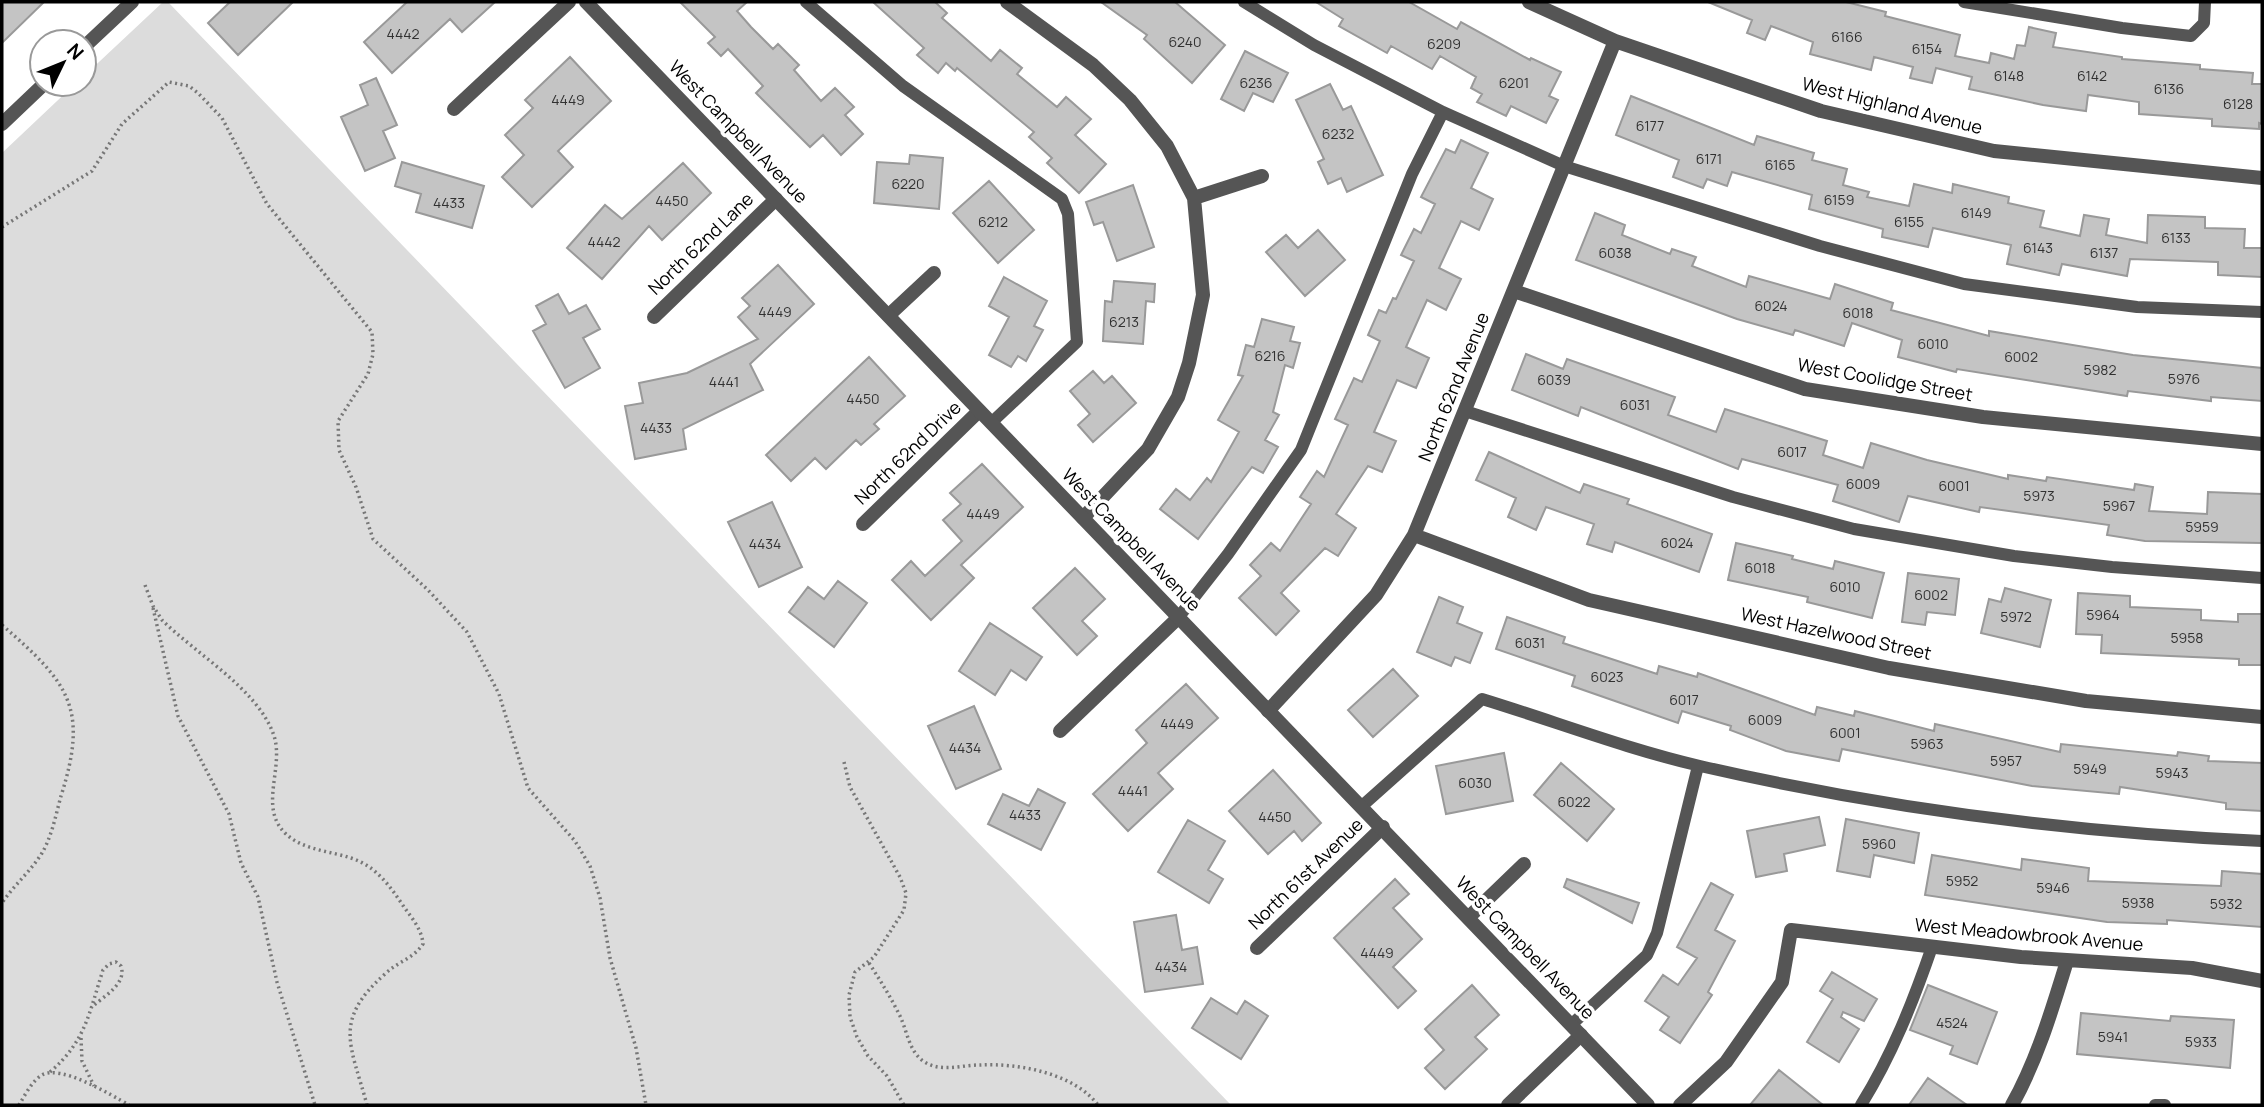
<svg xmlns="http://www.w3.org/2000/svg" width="2264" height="1107" viewBox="0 0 2264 1107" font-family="Manrope,sans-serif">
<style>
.green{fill:#dcdcdc}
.building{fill:#c4c4c4;stroke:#999;stroke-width:2}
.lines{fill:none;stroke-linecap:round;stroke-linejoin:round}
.path{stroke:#777;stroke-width:3.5;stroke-dasharray:2 3.5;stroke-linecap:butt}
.service{stroke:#555;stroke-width:12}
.minor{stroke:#555;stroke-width:14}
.tertiary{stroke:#555;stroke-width:14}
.labels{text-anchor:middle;stroke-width:7;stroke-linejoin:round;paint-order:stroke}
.number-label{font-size:14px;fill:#313131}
.street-label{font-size:18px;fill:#000;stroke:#fff}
</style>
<rect width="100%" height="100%" fill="#fff"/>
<path class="green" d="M163,2h5l1063,1103h-1229v-952l73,-69h9v-8z"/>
<path class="building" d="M2,2h42l-42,41z
M230,2h63l-55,53 -30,-32z
M407,2h88l-33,30 -12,-13 -58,54 -28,-31z
M680,2h67l-10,9 14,16 22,22 5,-5 21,21 -5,5 27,31 14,-13 19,19 -9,8 18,19 -22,21 -18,-20 -13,12 -54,-54 7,-7 -35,-37 -7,7 -13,-13 7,-6z
M873,2h62l12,11 -5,5 49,43 9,-11 22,18 -5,6 40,33 9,-10 25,22 -16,16 31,29 -27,29 -32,-30 5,-5 -23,-21 5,-5 -77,-64 -2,3 -9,-8 -8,10 -21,-18 7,-7z
M1101,2h74l50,43 -33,38 -48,-44 3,-4z
M1316,2h93l48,27 4,-7 69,38 1,-2 30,14 -12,24 9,4 -12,23 -35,-17 -5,10 -29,-14 5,-8 -11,-6 5,-11 -36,-21 -8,13 -41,-23 -4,7 -48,-27 4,-7z
M1708,2h138l40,10 -1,4 75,19 -5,21 34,7 2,-10 23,6 3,-14 8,1 4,-19 27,6 -3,14 69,10v2l78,6v4l53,4 -1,11h10v40l-3,-1v6l-47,-3v-7l-73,-5v-12l-51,-7 -2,16 -43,-6 -74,-16 3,-12 -36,-9 -4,15 -22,-5 3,-11 -39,-10 -3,13 -61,-16 3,-12 -42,-16 -6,14 -18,-7 5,-13z
M1245,51l43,22 -15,29 -20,-9 -9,18 -23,-12z
M570,57l41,44 -53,50 15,16 -41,40 -30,-30 22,-22 -19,-20 28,-27 -8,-8z
M376,78l21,47 -14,6 12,27 -30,13 -24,-54 27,-12 -8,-20z
M1330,84l13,26 8,-4 32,69 -36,17 -6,-14 -13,6 -10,-22 6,-3 -28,-59z
M1631,96l123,49 3,-9 57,17 -2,7 35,9 -4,16 26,7 -2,5 42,9 5,-22 38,9 1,-9 56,13 -1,6 36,8 -4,16 40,9 4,-21 25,4 -3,16 41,8 1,-28 57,2v11l40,1 -1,19h18v29l-44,-2v-13l-88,-3 -3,17 -65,-12 -3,11 -52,-11 4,-19 -78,-17 -5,19 -46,-10 1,-8 -74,-20 3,-14 -80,-23 -5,14 -20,-7 -4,9 -30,-11 6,-17 -63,-25z
M1461,140l27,13 -17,35 22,11 -14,31 -18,-9 -22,47 22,11 -15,31 -19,-10 -21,47 23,11 -13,30 -19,-8 -23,52 22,9 -14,31 -14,-6 -32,48 20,14 -18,28 -13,-8 -44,45 18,18 -23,24 -37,-37 22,-22 -11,-11 21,-22 9,8 31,-47 -11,-7 17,-26 7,6 24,-52 -13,-6 19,-41 8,4 18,-41 -12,-6 11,-25 7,3 7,-15 3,1 18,-38 -13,-6 13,-26 7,4 14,-29 -14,-7 25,-48 9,4z
M910,155l33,3 -4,51 -65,-6 3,-41 32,2z
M402,162l82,24 -12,42 -56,-16 5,-18 -26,-8z
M683,163l28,30 -49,47 -13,-14 -47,53 -35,-31 38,-43 17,14z
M989,181l45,49 -36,33 -45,-50z
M1133,185l21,62 -37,14 -14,-39 -9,3 -8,-23z
M1595,213l30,12 -3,10 48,19 2,-5 24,8 -4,9 54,21 3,-11 81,23 5,-15 58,19 -2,7 98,26v-5l144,24 129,13v33l-51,-4v4l-83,-10 -1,5 -170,-27 -1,3 -58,-15 4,-17 -50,-17 -8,23 -49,-16 -2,5 -56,-16 -161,-59z
M1318,230l27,30 -40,36 -39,-44 20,-17 12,13z
M778,265l36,39 -64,60 13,26 -80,39 3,20 -51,10 -10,-53 18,-3 -4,-20 48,-10 71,-34 -20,-22 12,-11 -8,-8z
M1004,277l43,24 -13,25 9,4 -17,31 -8,-5 -7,11 -22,-12 20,-38 -20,-11z
M1114,281l41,3 -1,18 -8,-1 -3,43 -40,-3 2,-40 7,1z
M558,294l11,20 17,-9 14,24 -17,9 17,30 -35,20 -32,-57 13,-7 -10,-18z
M1262,319l32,8 -4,14 10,2 -7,25 -8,-3 -12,47 6,3 -14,25 13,7 -15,26 -11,-6 -54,72 -38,-30 16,-20 14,11 17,-22 4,4 28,-50 -21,-12 25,-44 -5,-1 8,-30 8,2z
M1526,354l37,15 4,-10 108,38 -7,18 48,17 9,-23 102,32 -4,14 40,13 8,-25 56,17 81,19v-4l38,6 1,-4 87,13 1,-6 18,3 -4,24 58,3 1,-22 54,2v49l-117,-2 -38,-6 2,-10 -129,-18 -1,5 -71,-16 -9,26 -66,-21 5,-16 -96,-26 -4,10 -157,-62 -3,9 -66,-26z
M869,357l36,39 -31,28 5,5 -18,16 -5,-5 -30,29 -11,-11 -24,23 -25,-26z
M1093,371l11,12 8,-7 24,27 -43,39 -15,-17 12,-11 -20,-23z
M1489,452l91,41 4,-9 45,15 -2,5 85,30 -13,38 -84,-30 -3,10 -25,-8 7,-20 -48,-17 -10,23 -28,-13 8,-19 -40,-18z
M982,464l41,43 -62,58 13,13 -43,42 -39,-40 19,-19 14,15 37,-35 -19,-21 18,-16 -11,-11z
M772,502l30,65 -43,20 -31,-65z
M1736,543l57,13 -1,3 41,10 2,-8 49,12 -12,45 -65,-16 1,-5 -80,-17z
M1075,568l30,31 -23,22 15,15 -20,19 -44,-47z
M1908,573l51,6 -4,36 -28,-3 -2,13 -23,-3z
M838,581l29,22 -33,44 -45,-35 19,-25 16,12z
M2005,588l46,12 -11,47 -59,-14 8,-34 12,3z
M2078,593l52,3v11l71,3v10l37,2v-8h24v51h-23v-6l-138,-6 1,-18 -26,-1z
M1439,597l24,10 -6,16 25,10 -12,30 -15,-6 -4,9 -34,-14z
M1507,617l58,20 -2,6 94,31 2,-8 38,11 1,-4 117,42 2,-8 37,9 1,-5 79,20 1,-7 125,28 1,-8 116,12 1,-4 31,4 -1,5 54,2v48l-36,-2v-6l-106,-16 -1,7 -87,-8 -190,-37 -3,12 -53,-10 -56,-21 1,-4 -49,-15 -4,12 -106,-37 3,-10 -79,-27z
M990,623l52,34 -16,23 -15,-10 -16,25 -36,-24z
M1393,669l25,27 -45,41 -25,-27z
M1186,684l32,34 -60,55 15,16 -45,42 -35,-37 54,-51 -11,-13z
M974,706l27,63 -45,20 -28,-63z
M1504,753l9,48 -67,13 -10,-48z
M1561,763l53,46 -27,32 -53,-46z
M1273,770l48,53 -19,18 -8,-10 -26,23 -39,-43z
M1038,789l27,14 -24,47 -53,-26 15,-30 26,12z
M1819,817l6,28 -41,9 3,17 -31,6 -9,-46z
M1846,819l73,14 -5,30 -40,-8 -4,22 -33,-6z
M1188,820l37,21 -17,29 15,9 -14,24 -51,-31z
M1932,855l89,15 1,-11 67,9 -1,13 133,5 1,-15 40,3v53l-95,-7v4l-60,-2 -182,-27z
M1395,879l14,15 -16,14 29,31 -29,28 23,24 -18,17 -64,-70z
M1567,879l72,24 -7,20 -68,-36z
M1711,883l22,12 -18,35 20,11 -27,51 4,3 -32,48 -20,-13 9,-13 -24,-16 18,-26 15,10 19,-27 -20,-11z
M1176,915l6,35 15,-3 6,37 -58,8 -11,-70z
M1832,972l45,27 -13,22 -21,-9 -2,5 18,12 -20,33 -32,-20 26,-43 -13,-8z
M1472,985l27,30 -24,22 12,12 -42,40 -20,-21 19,-18 -19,-21z
M1928,985l69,27 -20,52 -27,-10 3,-8 -43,-16z
M1211,998l26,16 8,-13 23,15 -27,43 -49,-31z
M2081,1013l89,8 1,-5 63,4 -4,48 -153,-14z
M1779,1070l44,35h-73z
M1928,1078l39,27h-58z"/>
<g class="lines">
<path class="path" d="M2,227l90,-56 30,-47 47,-42 20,4 9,7 24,25 45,86 105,128 1,22 -5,20 -30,47 1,29 17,37 17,52 55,51 39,42 32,62 29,94 47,53 15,25 10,32 10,60 26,90 10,57
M145,585l8,21 9,14c34,34 94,68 111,113 13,33 -16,74 13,101 17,16 44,17 65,24 25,8 39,28 53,49 8,11 18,23 19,37 -10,15 -26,18 -38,30 -53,47 -34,71 -18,131
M153,608l25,108 51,98 12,49 17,34 19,85 38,123
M2,625c67,58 87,83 59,171 -5,18 -9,40 -19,57 -11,18 -28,32 -40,50
M844,762l6,25 50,90 6,16 -2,17 -30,47 -19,15 -6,23 1,22 7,20 11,19 19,20 17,29
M869,963c11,17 21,33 30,51 8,15 9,36 24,47 17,12 38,4 57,4 38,-2 94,8 118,40
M81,1038l1,23 12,25
M50,1072c36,-31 39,-59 53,-102l6,-6 7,-2 5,4c6,18 -17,30 -29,41
M19,1105c6,-10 13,-24 23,-30 19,-11 69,20 87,30"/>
<path class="service" d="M806,2l97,84 159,113 6,15 9,128 -86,81
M1244,2l70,43 129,67 121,54 256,80 144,38 173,23 125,5
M1964,2l158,26 69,8 13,-13 1,-21
M1465,411l268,86 121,32 160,27 98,11 150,11
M1178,618l50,-64 73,-104 111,-276 31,-62
M1362,806l120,-107c72,22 145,50 218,67 183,42 375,67 562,75
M1571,1025l76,-70 10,-22 41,-167
M1861,1105c31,-50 52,-103 71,-158
M2155,1105h10"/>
<path class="minor" d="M1007,2l86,63 37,35 37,46 27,52 9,97 -14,68 -11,34 -30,52 -65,69
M1529,2l86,39 206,70 173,40 268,27
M454,109l115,-107
M1194,198l68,-22
M1514,291l291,98 178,28 279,27
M889,315l45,-42
M654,317l122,-118
M863,524l116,-113
M1414,535l175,65 300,68 197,33 176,16
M1268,711l108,-116 38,-60 201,-494
M1060,731l118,-113
M1469,917l55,-53
M1257,948l126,-121
M1508,1105l73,-70
M1680,1105l46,-43 56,-80 9,-52 230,27 171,11 70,13
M2012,1105c25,-45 40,-95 55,-144"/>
<path class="tertiary" d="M586,2l1062,1103
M84,47l48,-45
M2,124l42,-40"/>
</g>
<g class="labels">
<g class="number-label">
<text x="403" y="39">4442</text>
<text x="1847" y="42">6166</text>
<text x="1185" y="47">6240</text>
<text x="1444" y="49">6209</text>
<text x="1927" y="54">6154</text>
<text x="2009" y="81">6148</text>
<text x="2092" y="81">6142</text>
<text x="1256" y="88">6236</text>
<text x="1514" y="88">6201</text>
<text x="2169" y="94">6136</text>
<text x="568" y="105">4449</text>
<text x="2238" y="109">6128</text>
<text x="1650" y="131">6177</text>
<text x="1338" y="139">6232</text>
<text x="1709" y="164">6171</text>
<text x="1780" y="170">6165</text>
<text x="908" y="189">6220</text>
<text x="1839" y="205">6159</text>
<text x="672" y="206">4450</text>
<text x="449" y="208">4433</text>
<text x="1976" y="218">6149</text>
<text x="993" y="227">6212</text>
<text x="1909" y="227">6155</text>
<text x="2176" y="243">6133</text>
<text x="604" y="247">4442</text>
<text x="2038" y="253">6143</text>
<text x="1615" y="258">6038</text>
<text x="2104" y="258">6137</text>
<text x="1771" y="311">6024</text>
<text x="775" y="317">4449</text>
<text x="1858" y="318">6018</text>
<text x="1124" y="327">6213</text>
<text x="1933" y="349">6010</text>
<text x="1270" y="361">6216</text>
<text x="2021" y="362">6002</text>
<text x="2100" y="375">5982</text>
<text x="2184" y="384">5976</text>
<text x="1554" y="385">6039</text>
<text x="724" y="387">4441</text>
<text x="863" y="404">4450</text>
<text x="1635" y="410">6031</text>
<text x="656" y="433">4433</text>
<text x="1792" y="457">6017</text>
<text x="1863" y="489">6009</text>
<text x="1954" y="491">6001</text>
<text x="2039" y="501">5973</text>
<text x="2119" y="511">5967</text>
<text x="983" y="519">4449</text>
<text x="2202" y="532">5959</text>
<text x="1677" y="548">6024</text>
<text x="765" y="549">4434</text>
<text x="1760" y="573">6018</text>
<text x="1845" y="592">6010</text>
<text x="1931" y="600">6002</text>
<text x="2103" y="620">5964</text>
<text x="2016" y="622">5972</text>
<text x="2187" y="643">5958</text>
<text x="1530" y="648">6031</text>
<text x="1607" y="682">6023</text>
<text x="1684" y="705">6017</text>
<text x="1765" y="725">6009</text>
<text x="1177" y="729">4449</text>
<text x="1845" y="738">6001</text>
<text x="1927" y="749">5963</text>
<text x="965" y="753">4434</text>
<text x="2006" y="766">5957</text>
<text x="2090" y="774">5949</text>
<text x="2172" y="778">5943</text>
<text x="1475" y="788">6030</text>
<text x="1133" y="796">4441</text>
<text x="1574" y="807">6022</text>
<text x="1025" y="820">4433</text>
<text x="1275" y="822">4450</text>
<text x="1879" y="849">5960</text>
<text x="1962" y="886">5952</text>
<text x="2053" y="893">5946</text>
<text x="2138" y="908">5938</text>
<text x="2226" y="909">5932</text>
<text x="1377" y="958">4449</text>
<text x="1171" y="972">4434</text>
<text x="1952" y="1028">4524</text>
<text x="2113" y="1042">5941</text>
<text x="2201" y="1047">5933</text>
</g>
<g class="street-label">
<text transform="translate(1892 106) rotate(14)" y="6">West Highland Avenue</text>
<text transform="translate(738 132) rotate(46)" y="6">West Campbell Avenue</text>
<text transform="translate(701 244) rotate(-44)" y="6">North 62nd Lane</text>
<text transform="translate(1885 380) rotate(10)" y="6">West Coolidge Street</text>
<text transform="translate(1454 387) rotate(-68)" y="6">North 62nd Avenue</text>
<text transform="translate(908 453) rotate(-44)" y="6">North 62nd Drive</text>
<text transform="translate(1131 540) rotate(46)" y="6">West Campbell Avenue</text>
<text transform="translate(1836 634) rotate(12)" y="6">West Hazelwood Street</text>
<text transform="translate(1306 874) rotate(-44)" y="6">North 61st Avenue</text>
<text transform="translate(2029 935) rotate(5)" y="6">West Meadowbrook Avenue</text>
<text transform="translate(1525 948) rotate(46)" y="6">West Campbell Avenue</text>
</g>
</g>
<rect width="2264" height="1107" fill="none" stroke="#000000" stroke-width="7"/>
<g transform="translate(63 63) rotate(47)"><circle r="33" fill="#ffffff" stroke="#999999" stroke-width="2"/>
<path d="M0-5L12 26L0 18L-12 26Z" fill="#000000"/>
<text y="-10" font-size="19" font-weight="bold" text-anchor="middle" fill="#000000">N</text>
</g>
</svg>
